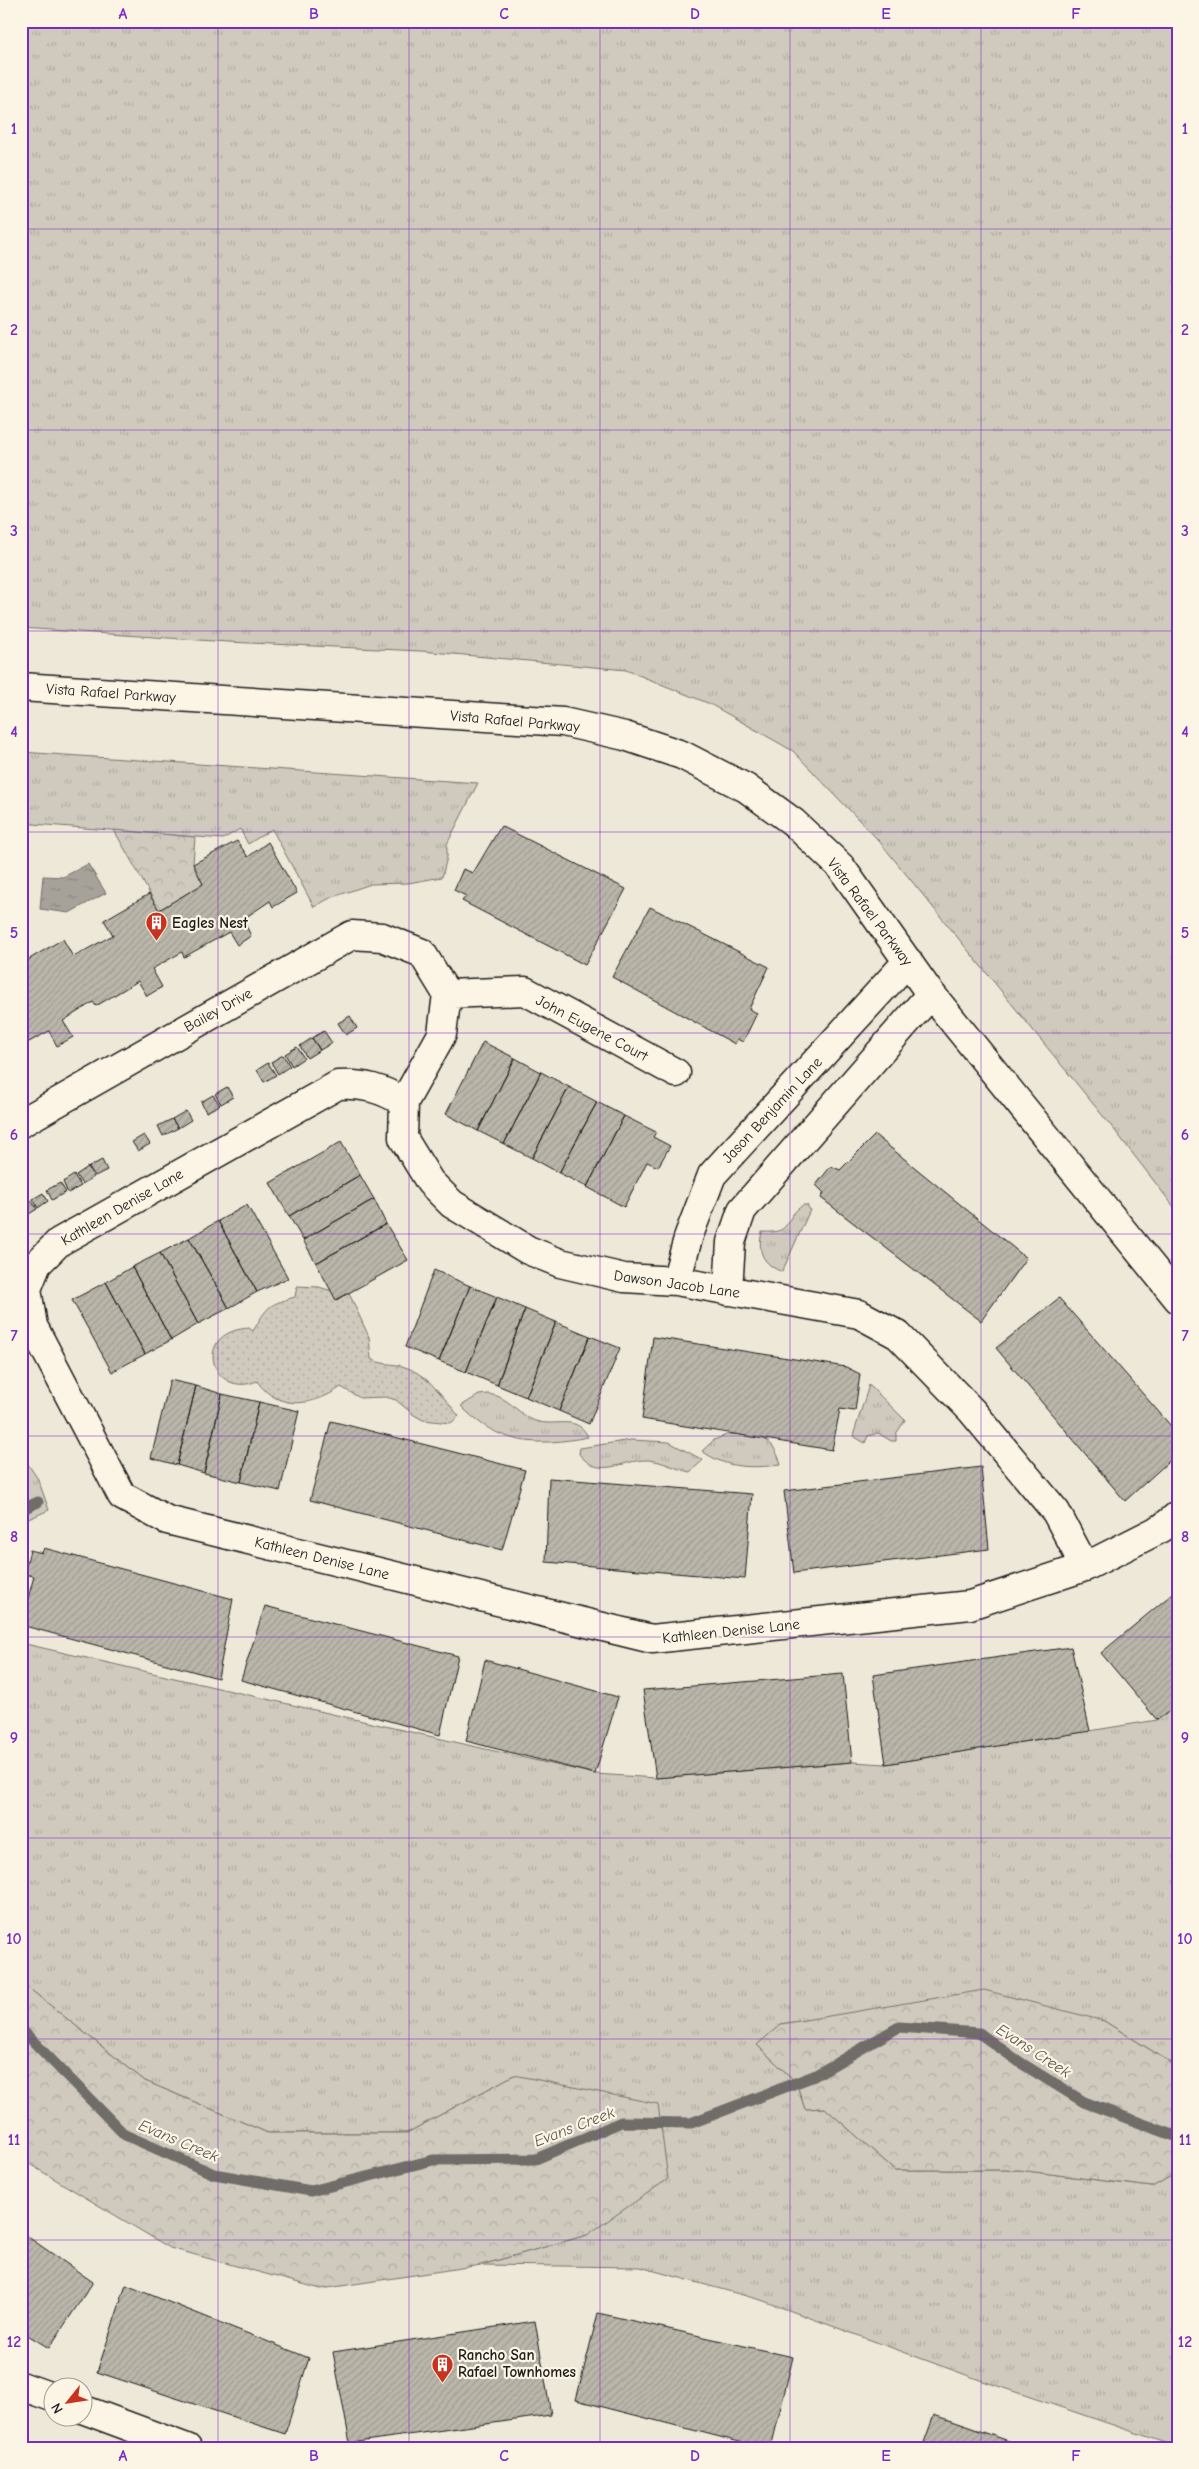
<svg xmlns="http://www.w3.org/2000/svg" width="1199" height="2469" viewBox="0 0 1199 2469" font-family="'Comic Neue',sans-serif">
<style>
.grass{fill:url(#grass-tufts);stroke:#76736c}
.forest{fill:url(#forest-crowns);stroke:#76736c}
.park{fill:url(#park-dots);stroke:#76736c}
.water{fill:url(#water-ripples);stroke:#6f6c67}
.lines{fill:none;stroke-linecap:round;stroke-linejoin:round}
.stream{stroke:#6f6c67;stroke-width:11}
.building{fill:url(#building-hatch);stroke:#1c1c1c}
.minor-casing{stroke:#1c1c1c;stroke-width:31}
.minor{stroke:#fcf5e5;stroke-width:28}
.grid{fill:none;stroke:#7b2cbf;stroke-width:1;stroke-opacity:0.55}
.labels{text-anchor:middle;stroke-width:4.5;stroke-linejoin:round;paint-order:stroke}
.street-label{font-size:15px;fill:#1c1c1c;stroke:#fcf5e5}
.poi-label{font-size:15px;font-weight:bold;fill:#1c1c1c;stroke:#fcf5e5;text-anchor:start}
.water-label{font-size:16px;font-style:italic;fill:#5b5854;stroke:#fcf5e5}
.neatline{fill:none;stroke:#7b2cbf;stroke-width:2}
.grid-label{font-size:16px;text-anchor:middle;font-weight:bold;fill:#7b2cbf}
</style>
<defs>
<pattern id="grass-tufts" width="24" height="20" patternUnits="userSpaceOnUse" patternTransform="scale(1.25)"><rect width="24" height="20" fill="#cfcabd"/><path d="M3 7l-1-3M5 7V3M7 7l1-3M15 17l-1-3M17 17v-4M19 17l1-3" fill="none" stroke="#b1ada2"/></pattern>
<pattern id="forest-crowns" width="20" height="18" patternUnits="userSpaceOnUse" patternTransform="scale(1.25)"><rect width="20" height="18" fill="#cfcabd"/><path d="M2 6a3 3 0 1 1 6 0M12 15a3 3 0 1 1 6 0" fill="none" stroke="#b1ada2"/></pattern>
<pattern id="park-dots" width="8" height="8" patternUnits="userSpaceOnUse" patternTransform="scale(1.25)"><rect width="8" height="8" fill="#cfcabd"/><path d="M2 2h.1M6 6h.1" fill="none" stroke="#b1ada2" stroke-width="1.8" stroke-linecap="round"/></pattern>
<pattern id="water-ripples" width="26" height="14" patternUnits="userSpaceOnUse" patternTransform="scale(1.25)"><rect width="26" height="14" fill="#a7a299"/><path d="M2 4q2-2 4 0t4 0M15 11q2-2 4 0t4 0" fill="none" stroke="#87837c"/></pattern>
<pattern id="building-hatch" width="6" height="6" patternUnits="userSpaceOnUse" patternTransform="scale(1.25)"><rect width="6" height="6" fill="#bab6aa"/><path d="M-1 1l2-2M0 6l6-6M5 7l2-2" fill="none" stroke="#9f9c92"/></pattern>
</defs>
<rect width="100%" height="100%" fill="#eee8d9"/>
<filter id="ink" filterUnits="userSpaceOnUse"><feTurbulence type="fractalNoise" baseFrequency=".02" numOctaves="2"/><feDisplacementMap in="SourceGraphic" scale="10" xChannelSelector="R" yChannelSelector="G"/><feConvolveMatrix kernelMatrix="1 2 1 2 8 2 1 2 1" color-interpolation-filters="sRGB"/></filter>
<g filter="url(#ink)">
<path class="grass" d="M21,21h1157v1191l-62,-80 -237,-291 -86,-90 -83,-47 -84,-34 -205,-19 -193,-9 -207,-14z
M21,752l457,31 -31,61v13l-5,20 -34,6 -37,1 -41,14 -16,9 -42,-78 -24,15 -8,-15 -17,10 -202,-16z
M803,1205h4l3,5 -28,62c-19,-8 -25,-20 -20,-40 32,2 20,-13 41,-27z
M869,1385l36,35 -9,14v7h-5l-13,-8 -10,3 -3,7 -12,-7z
M488,1394c5,1 11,2 15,5 13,7 21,20 36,23 19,4 39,-7 49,15 -51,10 -90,8 -127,-31l18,-11z
M729,1434c29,2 43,-1 52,31 -31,3 -54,4 -79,-14l12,-11z
M631,1440l38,2 34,18 -13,12c-15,-3 -27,-11 -42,-12 -26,-1 -47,21 -69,-6l1,-6z
M21,1454l17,25 11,31 -23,10 -5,18z
M21,1643l574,131 61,4 196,-16 34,2 271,-44 21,-17v364l-74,-46 -236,-10 -87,13 -24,21 39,37 9,27 20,-1 70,62h124l133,17 26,-15v275l-198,-67 -219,-80 -121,-33 -159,-2 106,-30 -73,-160 -107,58h-139l-123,-52 -124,-99z"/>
<path class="forest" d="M114,830l81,7 -2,27 10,20 -44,26z
M21,1982l124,99 123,52h139l107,-58 144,29 10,75 -81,56 -106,30 -160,24 -151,-41 -149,-89z
M984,1990l120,31 74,46v105l-26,15 -133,-17h-124l-70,-62 -20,1 -9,-27 -39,-37 24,-21z"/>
<path class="park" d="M297,1286l22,1 13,4 4,9 13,-7 20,44 2,22c10,6 22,4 34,8 23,8 39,31 54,49l-8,7 -28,-3 -9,-5 -18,-15 -10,-3 -26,1 -19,-11c-27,19 -63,25 -84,-6 -44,19 -68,-49 -8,-53l4,3c15,-25 14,-26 42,-34z"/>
<path class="water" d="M88,864l18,29 -37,20 -29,-4 3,-33 20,1z"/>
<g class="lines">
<path class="stream" d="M21,1510l17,-8
M21,2029l104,106 89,39 97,17 122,-31 103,-1 85,-37 70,1 123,-47 85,-49 80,6 42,30 63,39 94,35"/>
</g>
<path class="building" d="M501,826l125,63 -41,76 -123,-64 4,-5 -12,-6 9,-21 10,4z
M237,841l11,16 20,-15 29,51 -24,14 -3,-6 -27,18 8,17 -14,9 -8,-13 -45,25 -2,-5 -30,17 10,18 -15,9 -9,-15 -42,25 -3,-4 -30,19 10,16 -16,9 -8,-15 -20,11 -8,-13v-41l3,-1 -3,-7v-16l42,-25 10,18 40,-22 -9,-15 45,-26 10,16 44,-26 -10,-20z
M650,907l119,60 -20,42 8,4 -14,29 -6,-3 -2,5 -123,-67z
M350,1016l7,12 -11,7 -8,-12z
M324,1031l8,12 -12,7 -8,-12z
M312,1038l8,12 -13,8 -7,-12z
M483,1042l32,16 -37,73 -32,-17z
M297,1047l7,11 -12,8 -7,-12z
M283,1055l7,11 -12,8 -7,-12z
M515,1058l26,14 -37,72 -26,-13z
M268,1063l8,12 -12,7 -7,-12z
M541,1072l28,15 -37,71 -28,-14z
M227,1087l6,10 -12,7 -6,-10z
M569,1087l28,15 -38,71 -27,-15z
M213,1095l7,10 -14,7 -5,-10z
M597,1102l27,14 -37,71 -28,-14z
M186,1111l5,9 -13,8 -6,-9z
M624,1116l32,16 -3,5 17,9 -12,21 -11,-5 -23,45 -37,-20z
M172,1119l6,9 -15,8 -5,-10z
M144,1135l6,9 -12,7 -6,-9z
M875,1135l151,123 -45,63 -160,-123 3,-5 -8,-8 15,-19 9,4z
M341,1142l19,33 -71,41 -19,-33z
M102,1160l5,10 -12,6 -6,-9z
M88,1167l6,10 -12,7 -6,-9z
M74,1175l7,11 -13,7 -5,-11z
M360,1175l14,24 -71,41 -14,-24z
M60,1183l6,9 -14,8 -5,-10z
M43,1193l5,8 -10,7 -5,-9z
M374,1199l12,25 -70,39 -13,-23z
M31,1200l6,9 -13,8 -3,-12z
M247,1205l41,73 -31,14 -39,-71z
M218,1221l39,71 -28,16 -40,-70z
M386,1224l22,36 -72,40 -20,-37z
M189,1238l40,70 -31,16 -38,-71z
M160,1253l38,71 -27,16 -39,-73z
M132,1267l39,73 -26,14 -39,-72z
M434,1270l36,16 -31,75 -34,-14z
M106,1282l39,72 -33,18 -40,-72z
M470,1286l27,11 -31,75 -27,-11z
M497,1297l28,12 -28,76 -31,-13z
M1059,1298l119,136v19l-53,48 -129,-153z
M525,1309l31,13 -30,75 -29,-12z
M556,1322l34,14 -31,75 -33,-14z
M590,1336l30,12 -31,76 -30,-13z
M653,1337l193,30 14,7 -5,37 -15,-2 -8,41 -190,-31z
M170,1380l26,6 -19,79 -26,-7z
M196,1386l26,8 -18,79 -27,-8z
M222,1394l37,8 -18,80 -37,-9z
M259,1402l40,9 -19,80 -39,-9z
M331,1421l194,49 -23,80 -192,-50z
M981,1467l8,82 -195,24 -10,-82z
M549,1478l203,16 -7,85 -199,-17z
M44,1548l189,51 -15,79 -197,-53 13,-49 -10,-2 6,-24 12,3z
M1178,1589v114l-21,17 -56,-67z
M265,1606l193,50 -18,79 -199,-55z
M1071,1647l19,84 -204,33 -13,-89z
M485,1660l133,37 -23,77 -129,-33z
M843,1674l9,88 -196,16 -13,-88z
M21,2232l72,50 -44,66 -28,-17z
M126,2285l183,73 -24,76 -188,-62z
M598,2313l195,44 -22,91h-8l-187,-48z
M535,2321l16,94 -201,28 -17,-91z
M934,2415l95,33h-107z"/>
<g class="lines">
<defs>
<path id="minor" d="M21,687l542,35 62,14 57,19 64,33 47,34 48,45 86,122 251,310
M447,994l78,-3 151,82
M404,1102c-22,-13 -41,-19 -66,-17l-279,157 -22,22 -10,25 6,37 89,170 45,24 485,119 318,-34 115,-38 77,-39 16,-13
M21,1123l331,-188 30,2 40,16 25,41 -5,40 -38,68 -1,36 27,44 22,22 76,46 32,13 64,15 52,3 183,33 39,21 74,76 84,101 29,55
M676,1281l13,-46 23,-60 196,-214
M728,1291l3,-49 11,-32 189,-216
M21,2386l31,11
M82,2409l105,39"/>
</defs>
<use href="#minor" class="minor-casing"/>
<use href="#minor" class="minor"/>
</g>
</g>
<path class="grid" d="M218,21v2427M409,21v2427M600,21v2427M790,21v2427M981,21v2427M21,229h1157M21,430h1157M21,631h1157M21,832h1157M21,1033h1157M21,1234h1157M21,1436h1157M21,1637h1157M21,1838h1157M21,2039h1157M21,2240h1157"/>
<defs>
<symbol id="building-pin" viewBox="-11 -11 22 30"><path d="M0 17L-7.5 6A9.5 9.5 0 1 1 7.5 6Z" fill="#c8321e" stroke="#fcf5e5"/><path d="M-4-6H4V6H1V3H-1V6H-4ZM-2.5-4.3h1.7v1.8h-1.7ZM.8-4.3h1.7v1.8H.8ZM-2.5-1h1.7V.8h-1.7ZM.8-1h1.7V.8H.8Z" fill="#fff"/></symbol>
</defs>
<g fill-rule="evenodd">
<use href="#building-pin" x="144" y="910" width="25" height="34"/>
<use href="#building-pin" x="430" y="2352" width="25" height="34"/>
</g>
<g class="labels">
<g class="street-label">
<text transform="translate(111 693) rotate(4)" y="5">Vista Rafael Parkway</text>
<text transform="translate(515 721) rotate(5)" y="5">Vista Rafael Parkway</text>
<text transform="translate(870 912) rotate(53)" y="5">Vista Rafael Parkway</text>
<text transform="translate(218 1010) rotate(-29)" y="5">Bailey Drive</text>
<text transform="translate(592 1028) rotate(28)" y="5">John Eugene Court</text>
<text transform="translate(772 1110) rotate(-47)" y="5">Jason Benjamin Lane</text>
<text transform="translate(122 1207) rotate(-30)" y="5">Kathleen Denise Lane</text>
<text transform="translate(677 1284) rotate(8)" y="5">Dawson Jacob Lane</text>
<text transform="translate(322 1558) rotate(14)" y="5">Kathleen Denise Lane</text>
<text transform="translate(731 1631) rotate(-6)" y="5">Kathleen Denise Lane</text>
</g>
<g class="poi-label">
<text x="172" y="928">Eagles Nest</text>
<text x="458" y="2360">Rancho San<tspan x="458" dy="17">Rafael Townhomes</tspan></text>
</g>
<g class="water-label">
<text transform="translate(1034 2050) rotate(33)" y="6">Evans Creek</text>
<text transform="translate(574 2126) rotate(-21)" y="6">Evans Creek</text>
<text transform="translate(179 2140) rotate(23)" y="6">Evans Creek</text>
</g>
</g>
<rect width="1199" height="2469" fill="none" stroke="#fcf5e5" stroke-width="55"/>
<g transform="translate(68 2402) rotate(240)"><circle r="24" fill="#fcf5e5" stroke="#a29e95"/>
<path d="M0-4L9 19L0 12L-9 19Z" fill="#c8321e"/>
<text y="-8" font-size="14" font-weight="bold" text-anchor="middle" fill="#1c1c1c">N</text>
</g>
<rect x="28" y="28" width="1144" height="2414" class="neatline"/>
<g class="grid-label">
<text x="123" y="19">A</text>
<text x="314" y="19">B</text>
<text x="504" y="19">C</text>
<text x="695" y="19">D</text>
<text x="886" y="19">E</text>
<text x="1076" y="19">F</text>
<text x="14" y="134">1</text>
<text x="1185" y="134">1</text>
<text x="14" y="335">2</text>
<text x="1185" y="335">2</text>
<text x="14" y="536">3</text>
<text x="1185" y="536">3</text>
<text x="14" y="737">4</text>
<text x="1185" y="737">4</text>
<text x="14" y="938">5</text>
<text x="1185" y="938">5</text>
<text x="14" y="1140">6</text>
<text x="1185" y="1140">6</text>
<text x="14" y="1341">7</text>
<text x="1185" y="1341">7</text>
<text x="14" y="1542">8</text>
<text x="1185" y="1542">8</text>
<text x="14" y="1743">9</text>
<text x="1185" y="1743">9</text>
<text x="14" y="1944">10</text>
<text x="1185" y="1944">10</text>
<text x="14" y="2145">11</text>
<text x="1185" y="2145">11</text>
<text x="14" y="2347">12</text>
<text x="1185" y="2347">12</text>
<text x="123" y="2461">A</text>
<text x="314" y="2461">B</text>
<text x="504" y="2461">C</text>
<text x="695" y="2461">D</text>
<text x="886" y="2461">E</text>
<text x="1076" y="2461">F</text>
</g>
</svg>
